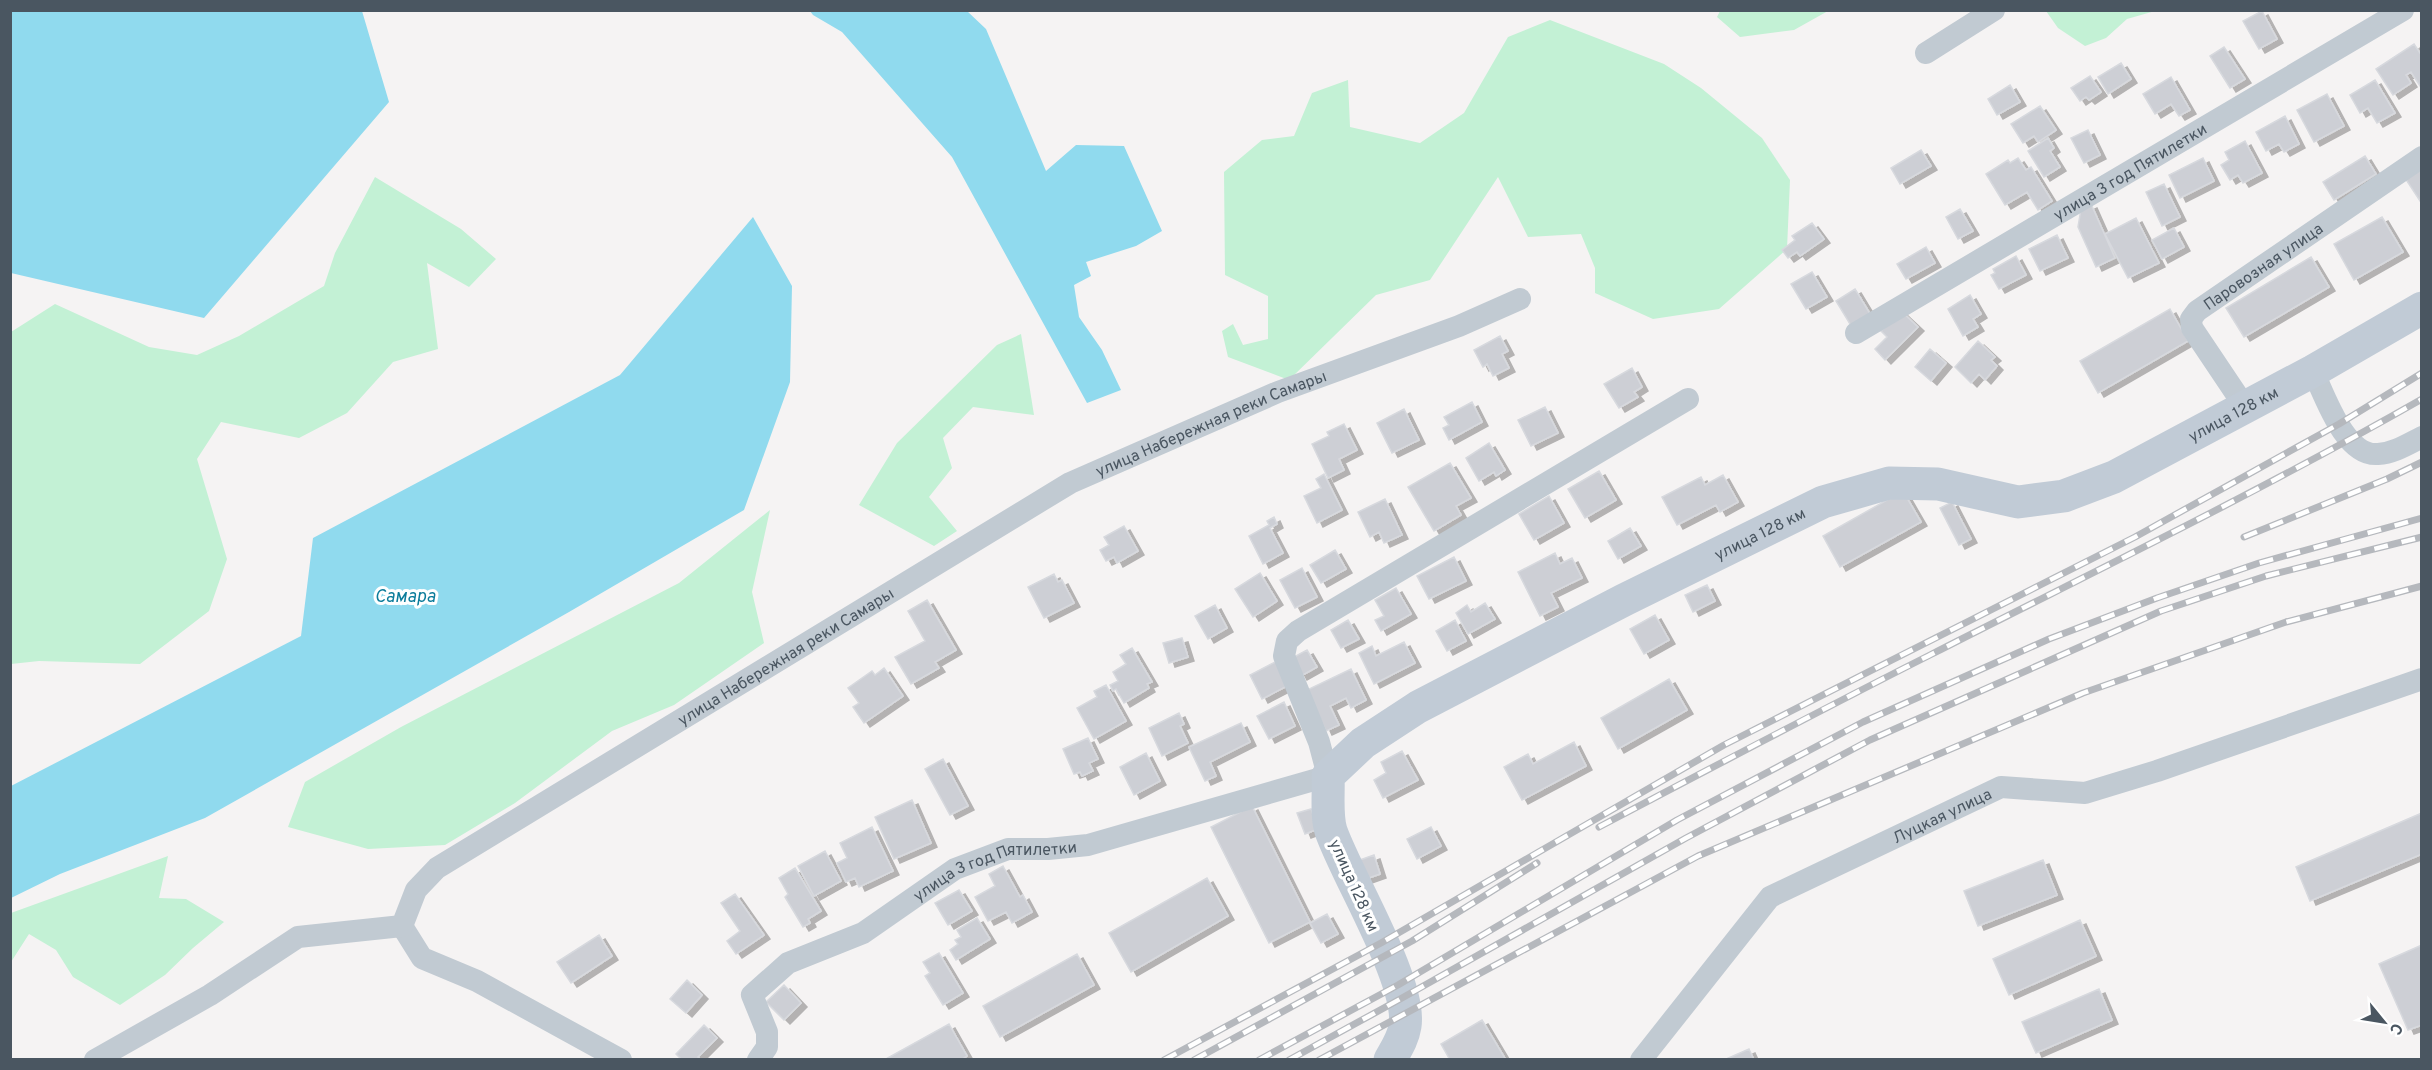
<svg xmlns="http://www.w3.org/2000/svg" width="2432" height="1070" viewBox="0 0 2432 1070" font-family="Overpass,sans-serif">
<style>
.green{fill:#c3f1d5}
.water{fill:#90daee}
.building{fill:#cdcfd5;stroke:#d7d9de;stroke-width:1.5;filter:url(#shadow)}
.lines{fill:none;stroke-linecap:round;stroke-linejoin:round}
.street{stroke:#c1cad2;stroke-width:22}
.secondary{stroke:#c1cbd6;stroke-width:33}
.rail-casing{stroke:#b5b8bd;stroke-width:7}
.rail{stroke:#fff;stroke-width:4.5;stroke-dasharray:14;stroke-linecap:butt}
.labels{text-anchor:middle;stroke-width:6;stroke-linejoin:round;paint-order:stroke}
.street-label{font-size:16px;fill:#4a5661;stroke:#fff}
.water-label{font-size:18px;font-style:italic;fill:#0c7c9b;stroke:#fff}
</style>
<defs>
<filter id="shadow"><feDropShadow dx="6" dy="4" stdDeviation="0" flood-color="#0004"/></filter>
</defs>
<rect width="100%" height="100%" fill="#f5f3f3"/>
<path class="green" d="M1720,11v-1l108,1 -34,19 -54,7 -23,-20z
M2046,11h109l-28,8 -21,19 -21,8 -27,-18z
M1550,20l114,44 37,24 61,50 28,42 -3,69 -68,60 -66,10 -58,-26v-25l-14,-34 -53,3 -30,-60 -68,103 -54,15 -87,85 -61,-23 -6,-26 11,-7 10,21 25,-6v-43l-43,-21 -1,-103 38,-32 32,-4 18,-43 36,-13 2,47 70,16 44,-30 44,-76z
M375,177l86,52 35,30 -27,28 -42,-24 11,86 -45,13 -46,51 -48,25 -78,-16 -24,37 30,100 -18,52 -69,53 -101,-3 -28,3v-332l44,-28 94,43 48,8 42,-19 85,-50 11,-33z
M1021,334l13,81 -61,-8 -30,31 9,30 -23,29 28,34 -23,15 -75,-41 38,-62 100,-98z
M770,510l-18,82 12,51 -90,62 -62,26 -97,72 -70,42 -77,4 -80,-22 17,-45 96,-55 278,-144z
M168,856l-9,42 27,1 38,23 -31,26 -28,27 -45,30 -47,-28 -17,-27 -27,-16 -18,28v-49z"/>
<path class="water" d="M10,11h352l27,91 -185,216 -193,-45z
M810,11h157l19,18 60,142 30,-26 48,1 38,85 -26,15 -50,16 5,14 -17,9 5,32 23,33 19,40 -34,13 -135,-246 -110,-125 -29,-17z
M753,217l39,69 -2,96 -46,128 -175,102 -364,206 -145,56 -49,24v-112l290,-150 12,-98 307,-163z"/>
<path class="building" d="M2262,11l15,28 -18,10 -16,-28z
M2414,44l8,12v33l-11,-17 -5,3 5,8 -18,12 -17,-26z
M2224,47l21,32 -15,9 -20,-32z
M2121,63l10,16 -23,15 -10,-17z
M2090,76l11,16 -12,8 -3,-3 -6,4 -9,-13z
M2171,77l19,33 -11,6 -8,-12 -16,10 -12,-20z
M2375,80l20,33 -18,10 -9,-15 -8,5 -10,-18z
M2010,85l10,17 -23,13 -9,-16z
M2327,94l17,32 -30,16 -17,-32z
M2040,106l16,24 -18,12 -4,-6 -11,7 -12,-19z
M2285,116l14,28 -15,8 -5,-8 -13,7 -10,-19z
M2088,130l12,25 -16,8 -13,-25z
M2048,138l6,10 -4,3 10,16 -16,10 -16,-26z
M2245,141l17,32 -19,10 -5,-8 -8,5 -9,-15 8,-5 -4,-8z
M1921,150l10,16 -31,18 -9,-16z
M2365,156l11,18 -42,26 -11,-18z
M2018,158l8,12 5,-3 21,34 -14,9 -11,-18 -22,13 -19,-31 22,-14 2,3z
M2203,158l11,23 -34,17 -11,-23z
M2422,162v42l-19,-29z
M2164,184l16,33 -18,9 -16,-34z
M2091,204l24,54 -19,9 -18,-40 3,-18z
M1960,209l13,22 -15,8 -12,-22z
M2382,217l21,35 -49,28 -20,-36z
M2136,218l23,45 -31,15 -23,-44z
M1812,223l12,16 -24,17 -3,-4 -9,6 -6,-8 13,-10 -3,-4z
M2174,228l10,19 -22,12 -10,-19z
M2057,235l11,23 -28,13 -11,-22z
M1926,247l9,16 -29,16 -9,-15z
M2016,256l10,19 -27,14 -8,-14 4,-2 -2,-4z
M2311,257l18,30 -85,50 -18,-29z
M1812,272l15,25 -21,12 -15,-25z
M1855,289l17,28 -19,12 -17,-28z
M1970,295l11,19 -8,5 5,8 -15,9 -15,-27z
M2170,309l18,32 -90,52 -18,-32z
M1901,311l17,16 -33,33 -10,-11 12,-12 -6,-6z
M1500,336l8,15 -6,3 7,14 -16,8 -6,-12 -4,3 -9,-17z
M1978,341l17,16 -4,3 6,6 -12,14 -6,-6 -8,9 -16,-16z
M1930,349l16,14 -15,18 -16,-14z
M1632,368l10,19 -8,5 4,5 -19,11 -15,-24z
M1472,402l10,20 -33,18 -6,-12 6,-3 -5,-8z
M1545,407l13,26 -27,13 -13,-26z
M1404,409l15,31 -27,13 -15,-30z
M1344,424l13,26 -18,9 5,11 -16,8 -16,-34 17,-8 -2,-4z
M1489,443l16,27 -9,6 -2,-4 -15,9 -13,-23z
M1450,463l21,35 -15,8 5,9 -27,16 -26,-44z
M1599,471l17,29 -31,18 -17,-29z
M1324,474l18,36 -25,13 -13,-27 17,-8 -5,-9z
M1723,475l15,27 -18,10 -4,-7 -39,20 -15,-28 39,-20 4,8z
M1903,491l18,31 -81,45 -17,-31z
M1549,496l15,27 -30,17 -15,-26z
M1385,499l17,36 -18,8 -5,-11 -9,5 -12,-25z
M1952,502l19,37 -12,6 -19,-37z
M1274,517l3,7 -7,4 13,25 -20,11 -14,-28 20,-11 -2,-4z
M1124,526l14,25 -21,12 -3,-6 -8,4 -6,-11 9,-5 -5,-8z
M1630,528l11,18 -23,13 -10,-18z
M1335,550l11,19 -25,14 -11,-18z
M1555,553l5,11 12,-6 10,20 -31,15 7,14 -18,9 -22,-44z
M1454,557l12,24 -37,18 -12,-23z
M1302,568l15,29 -22,11 -15,-28z
M1260,573l17,28 -24,16 -18,-28z
M1054,574l4,8 4,-2 12,23 -30,15 -16,-31z
M1707,585l8,16 -22,11 -8,-17z
M1396,588l15,26 -30,17 -6,-11 9,-4 -9,-16z
M927,600l29,50 -21,12 4,6 -28,16 -16,-27 30,-16 -17,-30z
M1485,603l10,16 -27,15 -12,-21 11,-8 4,7z
M1215,605l12,23 -19,11 -13,-23z
M1655,615l14,25 -25,14 -14,-25z
M1348,620l11,19 -18,9 -10,-18z
M1455,620l11,21 -19,10 -11,-20z
M1182,638l6,19 -19,6 -6,-20z
M1404,642l11,21 -41,21 -15,-31 13,-7 4,10z
M1132,648l20,34 -5,2 2,4 -25,15 -8,-14 -3,2 -3,-6 8,-4 -5,-9 13,-8 -6,-9z
M1307,650l10,17 -16,9 -9,-18z
M1277,661l12,24 -27,14 -12,-24z
M884,668l19,28 -39,27 -11,-16 6,-4 -11,-15 24,-17 3,4z
M1351,669l15,31 -15,8 -5,-10 -16,8 9,19 -13,6 -19,-41z
M1669,679l18,31 -69,39 -17,-31z
M1106,685l20,36 -32,18 -17,-31 20,-11 -3,-6z
M1284,702l11,24 -26,13 -12,-23z
M1179,713l5,11 -4,2 8,17 -26,13 -13,-28z
M1241,723l9,19 -40,20 6,14 -11,5 -16,-34z
M1088,738l10,21 -9,4 4,8 -11,5 -2,-4 -6,2 -11,-25z
M1574,742l12,24 -64,34 -18,-33 24,-13 5,10z
M1402,751l16,29 -35,18 -9,-18 12,-7 -5,-11z
M1146,753l14,28 -26,14 -14,-28z
M943,759l25,47 -18,9 -25,-46z
M912,800l19,43 -37,16 -19,-42z
M1252,806l58,116 -41,21 -58,-116z
M1311,809l7,20 -13,5 -8,-21z
M2422,813v41l-112,47 -14,-34z
M872,827l21,44 -34,16 -4,-9 -9,4 -9,-19 10,-5 -7,-15z
M1431,827l10,19 -24,13 -10,-20z
M825,851l16,30 -27,15 -16,-30z
M1374,855l6,19 -17,6 -6,-19z
M2043,860l14,35 -79,31 -14,-35z
M1003,866l17,31 3,-2 9,17 -20,11 -6,-11 -18,9 -13,-24 20,-11 -6,-12z
M795,868l26,43 -13,8 2,4 -7,4 -18,-30 3,-3 -9,-16z
M1207,878l21,38 -97,56 -22,-39z
M959,890l13,21 -24,14 -13,-22z
M735,894l29,41 -28,19 -9,-13 13,-10 -19,-28z
M1327,914l11,20 -17,9 -11,-20z
M977,918l13,21 -34,21 -6,-10 8,-6 -3,-4 6,-3 -4,-7z
M2080,920l16,36 -87,39 -16,-36z
M599,935l13,21 -41,27 -14,-21z
M2422,945v80l-14,5 -29,-66z
M939,953l24,40 -20,12 -18,-29 5,-3 -7,-11z
M1077,954l17,31 -94,52 -17,-31z
M687,980l15,15 -16,18 -16,-14z
M784,985l17,18 -17,17 -18,-18z
M2099,989l13,31 -76,33 -14,-31z
M1482,1020l24,40h-56l-9,-16z
M949,1024l18,32 -6,4h-77z
M704,1025l13,13 -19,19 3,3h-19l-6,-6z
M1749,1049l5,11h-30z"/>
<g class="lines">
<g class="street">
<path d="M1926,53l68,-43"/>
<path id="s1" d="M1856,333l547,-323"/>
<path d="M2313,371c12,25 32,86 65,83 16,-1 30,-10 44,-17"/>
<path id="s2" d="M2245,407l-53,-79 -1,-9 6,-8 225,-154"/>
<path d="M402,926l20,32 55,23 144,79"/>
<path id="s3" d="M95,1060l115,-65 88,-58 104,-11 14,-36 21,-22 633,-385 208,-91 181,-66 61,-27"/>
<path id="s4" d="M758,1060l9,-13v-15l-15,-37 36,-32 75,-30 92,-64 53,-20h40l40,-4 240,-69 -9,-34 -35,-86 3,-15 11,-10 390,-232"/>
<path id="s5" d="M1641,1060l129,-163 231,-110 84,6 72,-22 265,-92"/>
</g>
<path class="secondary" id="s6" d="M1390,1060c6,-11 13,-21 15,-34 7,-44 -58,-149 -74,-195 -5,-16 -2,-38 -3,-55l35,-33 55,-36 206,-107 199,-98 66,-19 49,1 80,18 46,-6 50,-19 199,-106 109,-63"/>
<defs>
<path id="rail" d="M2244,537l143,-58 35,-17
M1599,827c110,-58 220,-116 331,-172 165,-84 331,-164 492,-256
M1164,1060l217,-117 343,-198 411,-208 204,-113 83,-51
M1194,1060l218,-119 125,-78
M1259,1060l139,-75 279,-165 186,-98 186,-83 108,-41 102,-35 163,-45
M1289,1060l113,-62 284,-160 184,-98 291,-129 105,-35 156,-39
M1319,1060l379,-204 385,-163 203,-71 136,-36"/>
</defs>
<use href="#rail" class="rail-casing"/>
<use href="#rail" class="rail"/>
</g>
<g class="labels">
<g class="street-label">
<text dy="6" stroke="none"><textPath href="#s1" startOffset="318">улица 3 год Пятилетки</textPath></text>
<text dy="6" stroke="none"><textPath href="#s2" startOffset="194">Паровозная улица</textPath></text>
<text dy="6" stroke="none"><textPath href="#s6" startOffset="1305">улица 128 км</textPath></text>
<text dy="6" stroke="none"><textPath href="#s3" startOffset="1305">улица Набережная реки Самары</textPath></text>
<text dy="6" stroke="none"><textPath href="#s6" startOffset="800">улица 128 км</textPath></text>
<text dy="6" stroke="none"><textPath href="#s3" startOffset="819">улица Набережная реки Самары</textPath></text>
<text dy="6" stroke="none"><textPath href="#s5" startOffset="398">Луцкая улица</textPath></text>
<text dy="6" stroke="none"><textPath href="#s4" startOffset="350">улица 3 год Пятилетки</textPath></text>
<text transform="translate(1355 885) rotate(66)" y="6">улица 128 км</text>
</g>
<g class="water-label">
<text x="405" y="602">Самара</text>
</g>
</g>
<rect width="2432" height="1070" fill="none" stroke="#4a5661" stroke-width="24"/>
<g transform="translate(2384 1022) rotate(120)" stroke="#ffffff" stroke-width="4.5" paint-order="stroke">
<path d="M0-4.5L10 22L0 15L-10 22Z" fill="#4a5661"/>
<text y="-9" font-size="16" font-weight="bold" text-anchor="middle" fill="#4a5661">С</text>
</g>
</svg>
